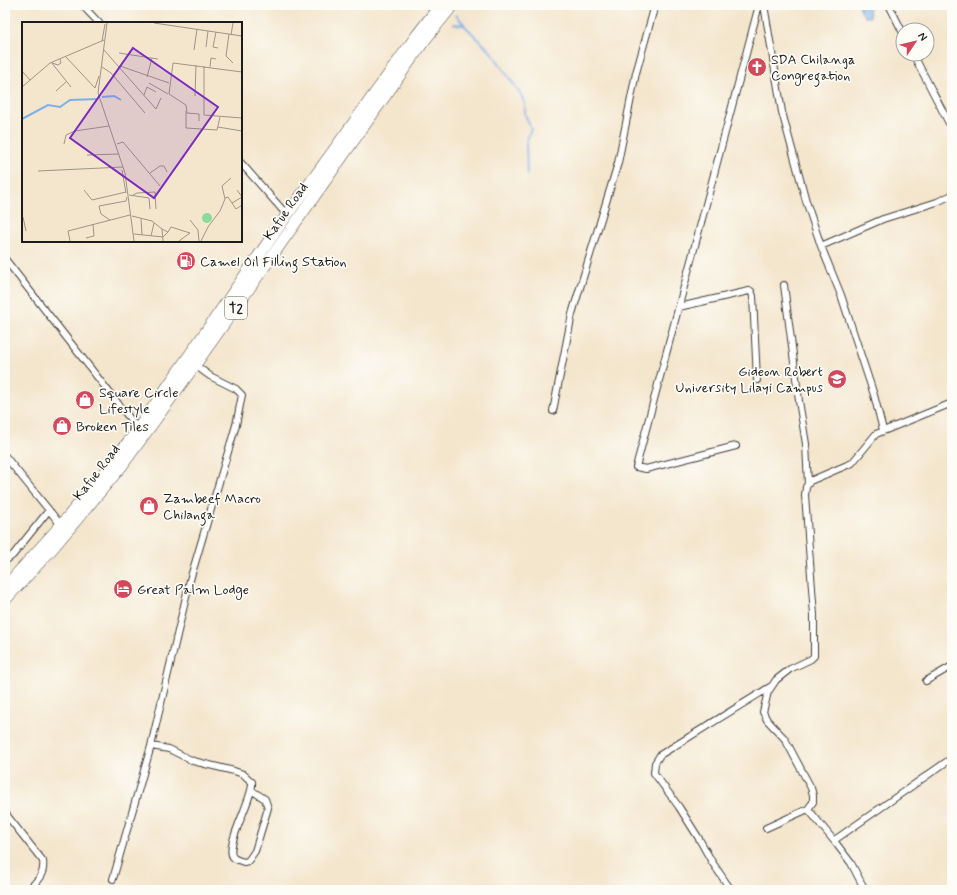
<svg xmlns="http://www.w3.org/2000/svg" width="957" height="895" viewBox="0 0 957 895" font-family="Mynerve,sans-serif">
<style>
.water{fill:#7eb0ea;stroke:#4d6683}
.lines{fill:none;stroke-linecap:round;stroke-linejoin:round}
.stream{stroke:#7eb0ea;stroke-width:2}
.street-casing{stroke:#3c3a37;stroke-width:8}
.highway-casing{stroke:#3c3a37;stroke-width:12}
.street{stroke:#fff;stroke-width:6}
.highway{stroke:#fff;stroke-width:11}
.labels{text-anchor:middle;stroke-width:3.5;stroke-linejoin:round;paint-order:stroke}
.shield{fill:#fdfcf7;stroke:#605f5e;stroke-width:1}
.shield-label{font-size:13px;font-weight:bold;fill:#1c1c1c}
.poi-label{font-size:14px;fill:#1c1c1c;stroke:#fdfcf7;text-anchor:start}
.street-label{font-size:14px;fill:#1c1c1c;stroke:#fdfcf7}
.inset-river{fill:none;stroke:#7eb0ea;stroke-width:2}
.inset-road{fill:none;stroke:#9e9586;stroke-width:1}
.view{fill:#7b2cbf;fill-opacity:0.15;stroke:#7b2cbf;stroke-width:2}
.inset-edge{fill:none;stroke:#1c1c1c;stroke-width:2}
</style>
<rect width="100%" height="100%" fill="#fdfcf7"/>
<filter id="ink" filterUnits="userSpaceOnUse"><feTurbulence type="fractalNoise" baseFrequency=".025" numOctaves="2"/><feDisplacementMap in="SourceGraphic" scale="8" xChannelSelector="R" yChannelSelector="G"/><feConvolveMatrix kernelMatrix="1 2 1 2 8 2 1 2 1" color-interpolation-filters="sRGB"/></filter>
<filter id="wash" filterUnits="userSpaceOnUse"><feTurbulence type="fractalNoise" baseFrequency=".012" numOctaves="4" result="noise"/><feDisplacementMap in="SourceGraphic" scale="16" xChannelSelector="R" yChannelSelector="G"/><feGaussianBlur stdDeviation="0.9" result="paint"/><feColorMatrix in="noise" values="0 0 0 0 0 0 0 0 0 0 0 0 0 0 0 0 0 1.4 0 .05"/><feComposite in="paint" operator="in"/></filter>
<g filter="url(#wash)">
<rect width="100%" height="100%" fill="#f4e6cd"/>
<path class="water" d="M859,5h10l1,12h-5l-4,-5z"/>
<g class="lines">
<path class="stream" d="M456,15l8,9
M454,24l10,1 28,28 29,42 4,9v10l6,15 -5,14 1,31"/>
</g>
</g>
<g filter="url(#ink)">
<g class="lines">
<defs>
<path id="street" d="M82,5l17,18
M764,5l18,107 24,89 15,45 20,49 33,100 9,35
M889,5l14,28
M913,54l39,75
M241,163l46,52
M821,246l62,-27 54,-17 15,-7
M5,259l133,170
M784,285l15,116 7,43 2,40
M679,307l70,-16h2l2,5 4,84
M553,411l19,-97 46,-151 18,-90 19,-68
M736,446l-90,23 -10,-2 123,-462
M5,456l56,69
M5,561l8,-6 36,-45
M926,681l26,-15
M151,746l18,3 24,12 41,10 9,3 9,8c2,15 -28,64 -19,75 3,3 7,4 11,5l4,-1 7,-10 13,-43 -3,-9 -14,-9
M808,809l27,33
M5,813l38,48c2,14 -6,20 -15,29
M766,828l42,-19 5,-7v-7l-2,-7 -26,-49 -18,-19 -4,-8 5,-20 8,-12 14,-11 21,-10 3,-3v-41l-9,-120 1,-8 4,-6 42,-18 24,-29 76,-31
M113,879l38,-133 39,-166 46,-155 6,-30 -6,-6 -26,-13 -15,-11
M731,890l-19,-28 -14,-25 -19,-30 -25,-34 1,-10 5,-8 110,-68
M865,890l-14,-27 -16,-21 1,-3 116,-81"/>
<path id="highway" d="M5,587l56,-62 42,-50 35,-46 149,-214 130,-180 23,-30
M5,600l47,-51 69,-82 74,-102 229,-324 29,-36"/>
</defs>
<use href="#street" class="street-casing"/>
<use href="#highway" class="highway-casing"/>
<use href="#street" class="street"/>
<use href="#highway" class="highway"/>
</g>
</g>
<defs>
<symbol id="church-disc" viewBox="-11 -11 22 22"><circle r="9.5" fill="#d1495b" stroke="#fdfcf7"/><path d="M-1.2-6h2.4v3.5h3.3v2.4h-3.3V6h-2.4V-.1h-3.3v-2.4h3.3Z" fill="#fff"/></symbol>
<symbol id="fuel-disc" viewBox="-11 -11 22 22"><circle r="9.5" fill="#d1495b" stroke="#fdfcf7"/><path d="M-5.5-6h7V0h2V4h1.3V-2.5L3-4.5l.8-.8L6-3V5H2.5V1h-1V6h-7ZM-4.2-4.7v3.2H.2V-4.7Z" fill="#fff"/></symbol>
<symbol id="university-disc" viewBox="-11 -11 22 22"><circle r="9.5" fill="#d1495b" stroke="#fdfcf7"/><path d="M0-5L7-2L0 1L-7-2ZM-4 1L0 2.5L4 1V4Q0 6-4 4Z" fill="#fff"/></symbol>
<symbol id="shop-disc" viewBox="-11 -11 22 22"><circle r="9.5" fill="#d1495b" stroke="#fdfcf7"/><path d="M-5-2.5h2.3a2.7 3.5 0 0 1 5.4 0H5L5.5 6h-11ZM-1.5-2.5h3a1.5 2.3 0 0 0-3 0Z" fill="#fff"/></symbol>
<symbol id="hotel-disc" viewBox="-11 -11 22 22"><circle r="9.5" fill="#d1495b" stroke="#fdfcf7"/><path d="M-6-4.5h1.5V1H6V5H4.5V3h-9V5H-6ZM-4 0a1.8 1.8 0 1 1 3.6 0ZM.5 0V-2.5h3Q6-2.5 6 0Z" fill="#fff"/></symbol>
</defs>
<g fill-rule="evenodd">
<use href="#church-disc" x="746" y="56" width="22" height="22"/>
<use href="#fuel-disc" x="175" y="250" width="22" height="22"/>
<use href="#university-disc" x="826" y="368" width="22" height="22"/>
<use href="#shop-disc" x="74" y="389" width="22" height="22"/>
<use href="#shop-disc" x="51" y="415" width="22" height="22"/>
<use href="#shop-disc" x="138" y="495" width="22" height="22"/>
<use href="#hotel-disc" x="112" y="578" width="22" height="22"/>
</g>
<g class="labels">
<rect class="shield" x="225" y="297" width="22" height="22" rx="3"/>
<g class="shield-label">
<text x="236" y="313">T2</text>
</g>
<g class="poi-label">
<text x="771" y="64">SDA Chilanga<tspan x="771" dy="16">Congregation</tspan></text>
<text x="200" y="266">Camel Oil Filling Station</text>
<text x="823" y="376" text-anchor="end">Gideon Robert<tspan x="823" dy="16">University Lilayi Campus</tspan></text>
<text x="99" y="397">Square Circle<tspan x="99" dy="16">Lifestyle</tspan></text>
<text x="76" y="431">Broken Tiles</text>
<text x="163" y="503">Zambeef Macro<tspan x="163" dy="16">Chilanga</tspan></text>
<text x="137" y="594">Great Palm Lodge</text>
</g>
<g class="street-label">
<text transform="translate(285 211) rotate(-55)" y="5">Kafue Road</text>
<text transform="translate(96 472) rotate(-52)" y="5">Kafue Road</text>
</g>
</g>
<g transform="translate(22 22)">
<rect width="220" height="220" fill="#f4e6cd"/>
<path d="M180 196a5 5 0 1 1 10 0a5 5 0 1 1-10 0Z" fill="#8bdb9a"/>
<path class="inset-river" d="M80,75l12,-1 7,4M0,97l26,-14 12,2 10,-7 28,-1"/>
<path class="inset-road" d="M85,1l-9,70 27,80 9,68M132,1l88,13M194,10l-3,15 5,1M207,12l-3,22 7,7M209,13l2,-12M80,19l3,-17M184,25l2,-16M82,28l52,59 5,-11M172,28l3,-21M97,31l39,6M44,35l29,31 4,-12M29,40l20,25M30,41l6,2 3,-2 -1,-4M98,44l49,17M182,44v49l38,3M80,45l9,6 34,40M188,45l1,-9 5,1M0,49l8,9M125,55l5,-19M127,61l19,11M0,65l28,-24 54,-23M34,69l10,-9M122,73l3,-8 9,5M173,74l1,-31M164,89v17l31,2 3,-13M177,99v-7l-12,-1 -1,-8 -17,-11 4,-31 69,9M196,105l24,4M42,122l2,-9 9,-4 34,-5M95,122l6,-2 37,44M65,133l32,-1M100,148l4,23M16,149l85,-4M128,151l10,-7h4l3,6M62,168l8,10 34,-8M107,173l20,3 1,11M111,173l4,-2 18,-1 1,17M203,176l3,-1 8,12 6,-4M210,181l10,-6 -5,-7M110,194l20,5 10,8 1,12M1,195l3,14M119,196l1,17M88,198l-9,-6 -2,-8 27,-5 1,-4M168,198l8,10 1,11M146,210l3,-5 19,6 -11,8M112,212l29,3 5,-5 -6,-3M129,214l3,-13M64,216l8,-2 -1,-12M48,219l-2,-10 62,-16M179,219l7,-14 12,-16 5,-12 -3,-13 9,-8"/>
<path class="view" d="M111,26l85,59 -64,91 -84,-60z"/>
<rect width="220" height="220" class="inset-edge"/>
</g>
<rect width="957" height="895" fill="none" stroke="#fdfcf7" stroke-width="20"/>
<g transform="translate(915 42) rotate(55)"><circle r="19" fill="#fdfcf7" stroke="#a3a29f"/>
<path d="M0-3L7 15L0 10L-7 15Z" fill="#d1495b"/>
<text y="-6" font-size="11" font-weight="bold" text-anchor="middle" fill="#1c1c1c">N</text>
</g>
</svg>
